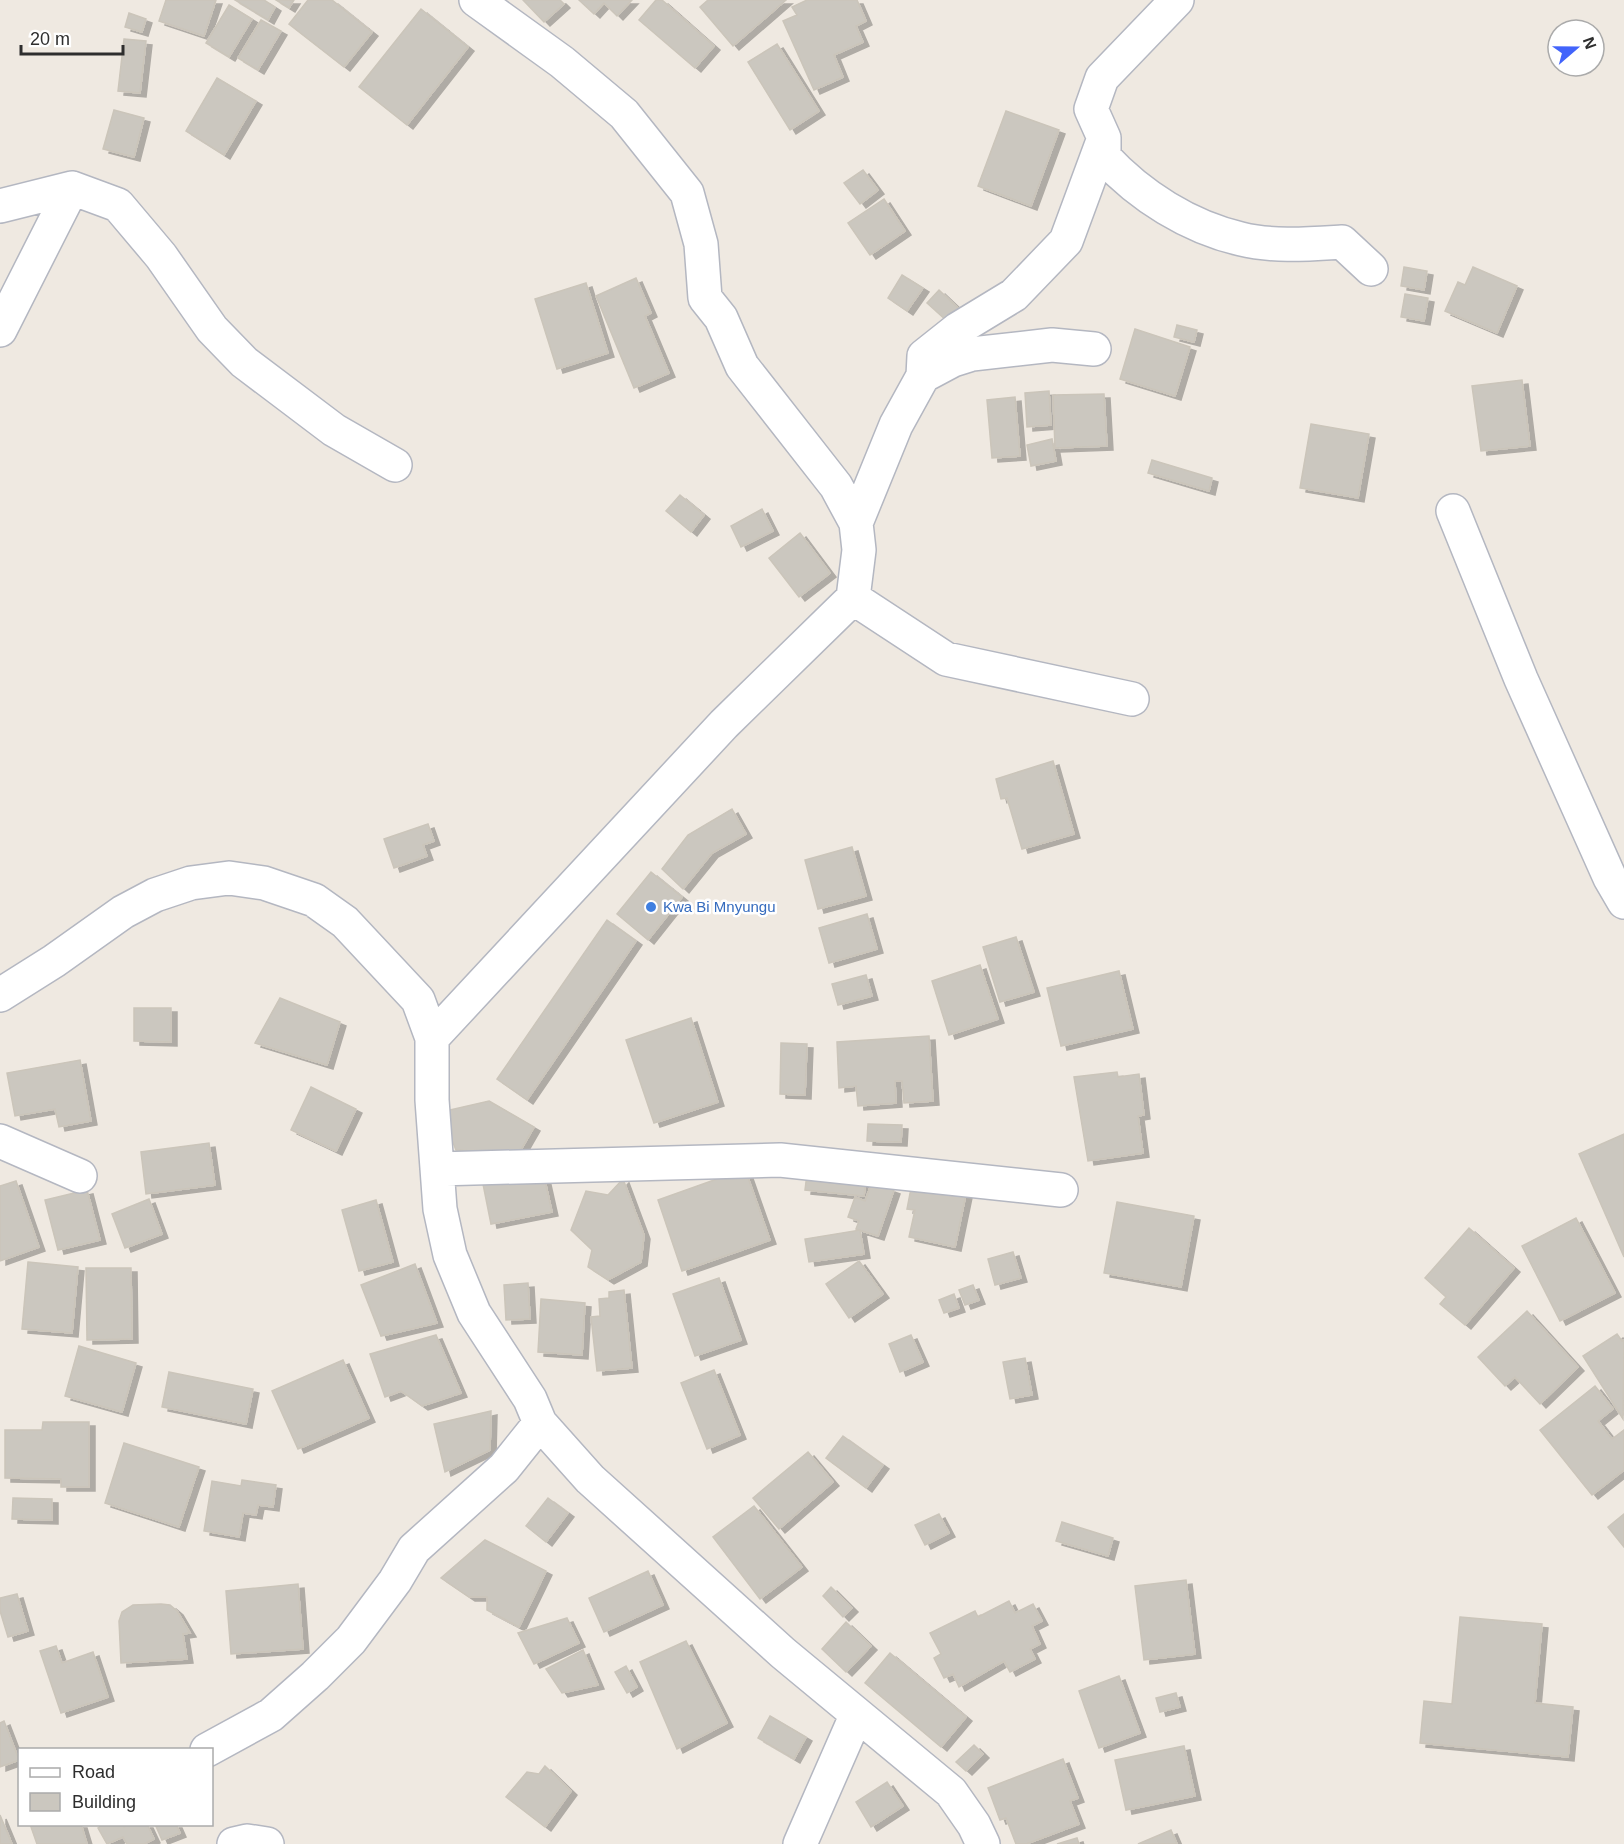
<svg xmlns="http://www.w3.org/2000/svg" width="1624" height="1844" viewBox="0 0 1624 1844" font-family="Helvetica,sans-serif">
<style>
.building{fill:#cbc7bf;stroke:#cbc5ba;stroke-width:1.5;filter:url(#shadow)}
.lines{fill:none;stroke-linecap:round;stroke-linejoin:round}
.minor-casing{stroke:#b4b7c1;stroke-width:36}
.minor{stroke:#fff;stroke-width:33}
.shop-dot{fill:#3f7fe0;stroke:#fff;stroke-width:2}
.labels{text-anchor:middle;stroke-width:5;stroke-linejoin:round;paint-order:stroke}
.shop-label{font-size:15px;fill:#366cbe;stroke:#fff;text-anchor:start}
</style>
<defs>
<filter id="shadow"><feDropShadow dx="6" dy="4" stdDeviation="0" flood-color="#0004"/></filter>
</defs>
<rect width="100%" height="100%" fill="#efe9e1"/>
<path class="building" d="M166,0h50l-12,36 -45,-15z
M235,0h29l11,7 -7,13z
M276,0h18l-5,8z
M308,0h24l40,32 -28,35 -55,-43z
M523,0h37l4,4 -20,18z
M579,0h53l-15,16 -13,-13 -10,11z
M656,0h6l52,46 -19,22 -56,-48z
M708,0h78l-53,46 -33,-39z
M807,0h50l9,21 -10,5 7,16 -29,13 9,22 -29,13 -31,-69 14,-6 -5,-8z
M229,5l23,14 -23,38 -23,-14z
M421,9l47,38 -61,78 -48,-38z
M129,13l17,6 -4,13 -17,-5z
M261,20l20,11 -23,39 -20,-12z
M124,39l22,2 -6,52 -22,-2z
M777,44l42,67 -29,19 -42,-68z
M217,78l39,23 -32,54 -38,-24z
M114,110l30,8 -10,39 -31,-8z
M1006,111l53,19 -28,76 -53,-20z
M863,170l15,20 -18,14 -16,-21z
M884,199l21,32 -35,24 -22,-32z
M1404,267l23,4 -3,19 -23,-4z
M1473,267l44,19 -20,47 -52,-22 13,-29 7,3z
M902,275l21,13 -16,23 -19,-13z
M636,278l15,35 -6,3 24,57 -35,15 -38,-92z
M586,283l22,70 -51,16 -22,-70z
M939,290l20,19 -11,13 -21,-19z
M1405,294l23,4 -4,23 -23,-4z
M1177,325l20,5 -3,12 -20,-5z
M1135,329l55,18 -15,49 -55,-17z
M1522,380l8,66 -49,5 -9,-65z
M1049,391l2,34 -24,2 -2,-34z
M1104,394l3,52 -52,2 -2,-53z
M1015,397l5,59 -28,2 -5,-58z
M1311,424l58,10 -11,64 -58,-10z
M1052,439l4,22 -25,5 -4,-21z
M1152,460l60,18 -3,13 -61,-18z
M680,495l24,20 -13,17 -25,-21z
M762,509l11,22 -32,16 -10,-21z
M800,533l30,40 -31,24 -30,-39z
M1053,761l21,73 -52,15 -15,-51 -6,1 -5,-20z
M732,809l14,25 -34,19 -29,36 -21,-20 26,-34z
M428,824l6,17 -11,4 4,11 -33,12 -10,-29z
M852,847l14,49 -48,13 -13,-49z
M651,872l31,25 -34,43 -31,-26z
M867,914l10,35 -48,14 -10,-35z
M607,920l29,21 -109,159 -30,-21z
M1016,937l18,55 -34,10 -17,-55z
M980,965l18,54 -49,16 -17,-54z
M1119,971l14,58 -72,17 -14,-58z
M866,975l6,21 -34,9 -6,-21z
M280,998l60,24 -13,43 -72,-22z
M134,1008h37v34l-37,-1z
M691,1018l27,84 -64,21 -28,-83z
M929,1036l4,65 -29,2 -2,-22h-7l1,22 -38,3 -2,-20 -17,2 -2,-46z
M781,1043l26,1 -2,51 -25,-1z
M80,1060l11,61 -32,6 -4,-18 -40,7 -8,-43z
M1117,1072l1,5 21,-3 5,41 -6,1 5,37 -55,8 -14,-84z
M311,1087l45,22 -20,42 -45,-21z
M489,1101l45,26 -19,33 -25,-8 -34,-2 -15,-38z
M868,1124l34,1 -1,17 -34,-1z
M1624,1134v123l-45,-103z
M209,1143l6,42 -69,9 -5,-42z
M808,1166l59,6 -3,24 -59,-6z
M745,1169l25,71 -88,31 -24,-71z
M543,1172l9,40 -61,12 -8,-40z
M913,1178l54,11 -12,58 -46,-10 6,-27 -8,-1z
M623,1179l21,56 -3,27 -33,18 -20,-13 4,-17 -21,-20 15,-39 22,4z
M16,1181l23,66 -39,14v-75z
M872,1182l22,8 -16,46 -22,-7 3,-8 -11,-4 7,-20 10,4z
M87,1190l13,50 -42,10 -13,-50z
M149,1199l13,35 -37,14 -13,-34z
M376,1200l17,62 -34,9 -17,-61z
M1117,1202l77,14 -13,71 -77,-14z
M1576,1218l39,75 -55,28 -38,-75z
M1469,1228l45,40 -49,57 -25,-21 6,-7 -21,-19z
M860,1230l4,24 -55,8 -4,-23z
M1013,1252l8,26 -26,7 -7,-26z
M859,1261l24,33 -34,24 -23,-34z
M28,1262l50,5 -6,66 -50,-4z
M415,1264l22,59 -56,13 -20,-51z
M86,1268h45l1,71 -45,1z
M719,1278l22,62 -46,16 -22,-62z
M528,1283l2,36 -24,1 -2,-35z
M973,1285l6,15 -14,5 -6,-15z
M624,1290l8,78 -35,3 -6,-54 9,-1 -1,-17 10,-1v-6z
M954,1294l5,14 -15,5 -5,-13z
M541,1299l44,4 -3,52 -44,-3z
M1527,1311l51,56 -38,37 -25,-27 -10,9 -27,-29z
M1617,1334l5,7 2,-1 -1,79 -40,-63z
M436,1335l25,58 -39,13 -21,-15 -16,6 -15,-43z
M911,1335l12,27 -23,10 -11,-28z
M79,1346l57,17 -14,49 -57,-16z
M1025,1358l7,37 -22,4 -7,-37z
M343,1360l26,58 -71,31 -26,-58z
M714,1370l26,65 -33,14 -26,-66z
M169,1372l84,17 -7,35 -84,-17z
M1595,1386l18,23 -15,12 14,18 12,-9v40l-32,25 -52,-65z
M491,1411l-1,39 -45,22 -11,-48z
M43,1422h46v65h-28v-8l-56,-1v-48h37z
M843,1436l40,29 -17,23 -40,-30z
M124,1443l75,24 -20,60 -74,-24z
M808,1452l25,30 -54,47 -26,-31z
M242,1480l34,5 -3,22 -15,-2 -2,10 -13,-2 -4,24 -35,-6 8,-50 29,5z
M13,1498l39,1v21l-40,-1z
M548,1498l20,15 -22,29 -20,-16z
M754,1506l48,61 -42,32 -47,-62z
M939,1514l10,19 -24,12 -10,-20z
M1624,1514v33l-16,-20z
M1062,1522l51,16 -5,18 -52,-15z
M485,1540l61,31 -27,56 -32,-17v-13h-18l-28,-19z
M648,1571l15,34 -59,27 -15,-34z
M1186,1580l9,74 -51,6 -9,-74z
M298,1584l5,65 -72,5 -5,-63z
M831,1587l21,21 -9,9 -20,-21z
M17,1594l11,37 -20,6 -8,-26v-13z
M1009,1601l6,12 18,-9 9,17 -10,5 8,18 -10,5 5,10 -25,13 -6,-11 -45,26 -6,-13 -9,4 -10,-20 7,-4 -11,-21 45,-22 3,6z
M161,1604l9,1 7,6 13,22 -7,1 4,25 -66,4 -2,-42 3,-9 11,-7z
M1460,1617l82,7 -7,79 38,4 -5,50 -148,-14 4,-42 28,3z
M567,1618l12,25 -45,21 -16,-31z
M846,1622l25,24 -25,26 -24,-23z
M686,1641l41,82 -50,26 -37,-87z
M56,1646l6,17 31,-11 15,45 -47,16 -21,-62z
M583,1650l15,35 -36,8 -16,-24z
M890,1653l76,64 -25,30 -76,-64z
M626,1666l11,21 -10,6 -12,-21z
M1119,1676l21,57 -41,15 -20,-57z
M1176,1693l4,14 -20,5 -4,-14z
M770,1716l36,21 -12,22 -36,-21z
M4,1721l15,39 -19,7v-44z
M974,1745l9,9 -17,17 -10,-9z
M1184,1746l11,50 -69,14 -11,-50z
M1063,1759l15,39 -8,3 9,23 -53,20h-10l-10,-26 -6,2 -12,-32z
M545,1766l26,25 -26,36 -39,-30 21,-25 12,2z
M887,1782l16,24 -32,21 -15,-25z
M0,1815l12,29h-12z
M30,1824h51l6,20h-50z
M104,1824h18l2,3 5,-3h18l7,15 -10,5h-17l-4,-7 -16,7 -9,-16z
M155,1824h21l4,9 -18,7z
M1171,1830l6,14h-39z
M1077,1838l2,6h-22z"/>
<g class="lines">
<defs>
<path id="minor" d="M1177,0l-75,78 -11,31 13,29v19c36,39 85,70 137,82 32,8 68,5 101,3l29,27
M0,206l72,-18 46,17 43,51 51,73 32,33 90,68 61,35
M0,330l72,-142
M923,376l30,-16 19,-6 80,-9 42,4
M1453,511l68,168 89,199 14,24
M856,523l40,-98 27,-49 1,-20 34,-27 56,-34 52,-54 38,-103
M853,598l93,61 186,40
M0,995l54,-34 69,-49 32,-17 36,-12 38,-5 35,5 50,17 31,22 73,78 14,38v62l8,109 10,46 24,58 56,86 10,24 50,56 193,174 168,139 23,33 9,19
M432,1038l292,-314 129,-126 6,-48 -3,-27 -20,-37 -94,-120 -21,-48 -16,-20 -4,-54 -14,-51 -63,-79 -62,-52 -86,-62
M0,1141l80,35
M437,1169l343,-9 281,30
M207,1750l64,-35 44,-39 36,-36 44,-59 19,-32 90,-81 36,-45
M234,1844l13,-3 20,3
M800,1844l56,-128"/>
</defs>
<use href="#minor" class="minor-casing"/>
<use href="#minor" class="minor"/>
</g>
<circle class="shop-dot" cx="651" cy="907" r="6"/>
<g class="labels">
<g class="shop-label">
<text x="663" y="912">Kwa Bi Mnyungu</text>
</g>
</g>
<rect x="18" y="1748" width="195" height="78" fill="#ffffff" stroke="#ababab" stroke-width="1.5"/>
<rect x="30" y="1768" width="30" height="9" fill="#ffffff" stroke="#ababab" stroke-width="1.5"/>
<text x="72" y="1778" font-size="18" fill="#2e2e2e">Road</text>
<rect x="30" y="1793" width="30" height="18" fill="#cbc7bf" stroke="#ababab" stroke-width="1.5"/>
<text x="72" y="1808" font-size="18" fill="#2e2e2e">Building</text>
<g transform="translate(1576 48) rotate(70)"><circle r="28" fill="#ffffff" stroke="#ababab" stroke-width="1.5"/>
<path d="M0-4.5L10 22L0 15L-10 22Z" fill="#4264fb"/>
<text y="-9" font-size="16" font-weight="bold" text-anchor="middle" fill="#2e2e2e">N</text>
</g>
<path d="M21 45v9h102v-9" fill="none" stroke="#2e2e2e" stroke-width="3"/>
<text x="30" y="45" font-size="18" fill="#2e2e2e" stroke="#ffffff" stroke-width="4.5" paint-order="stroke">20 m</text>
</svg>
